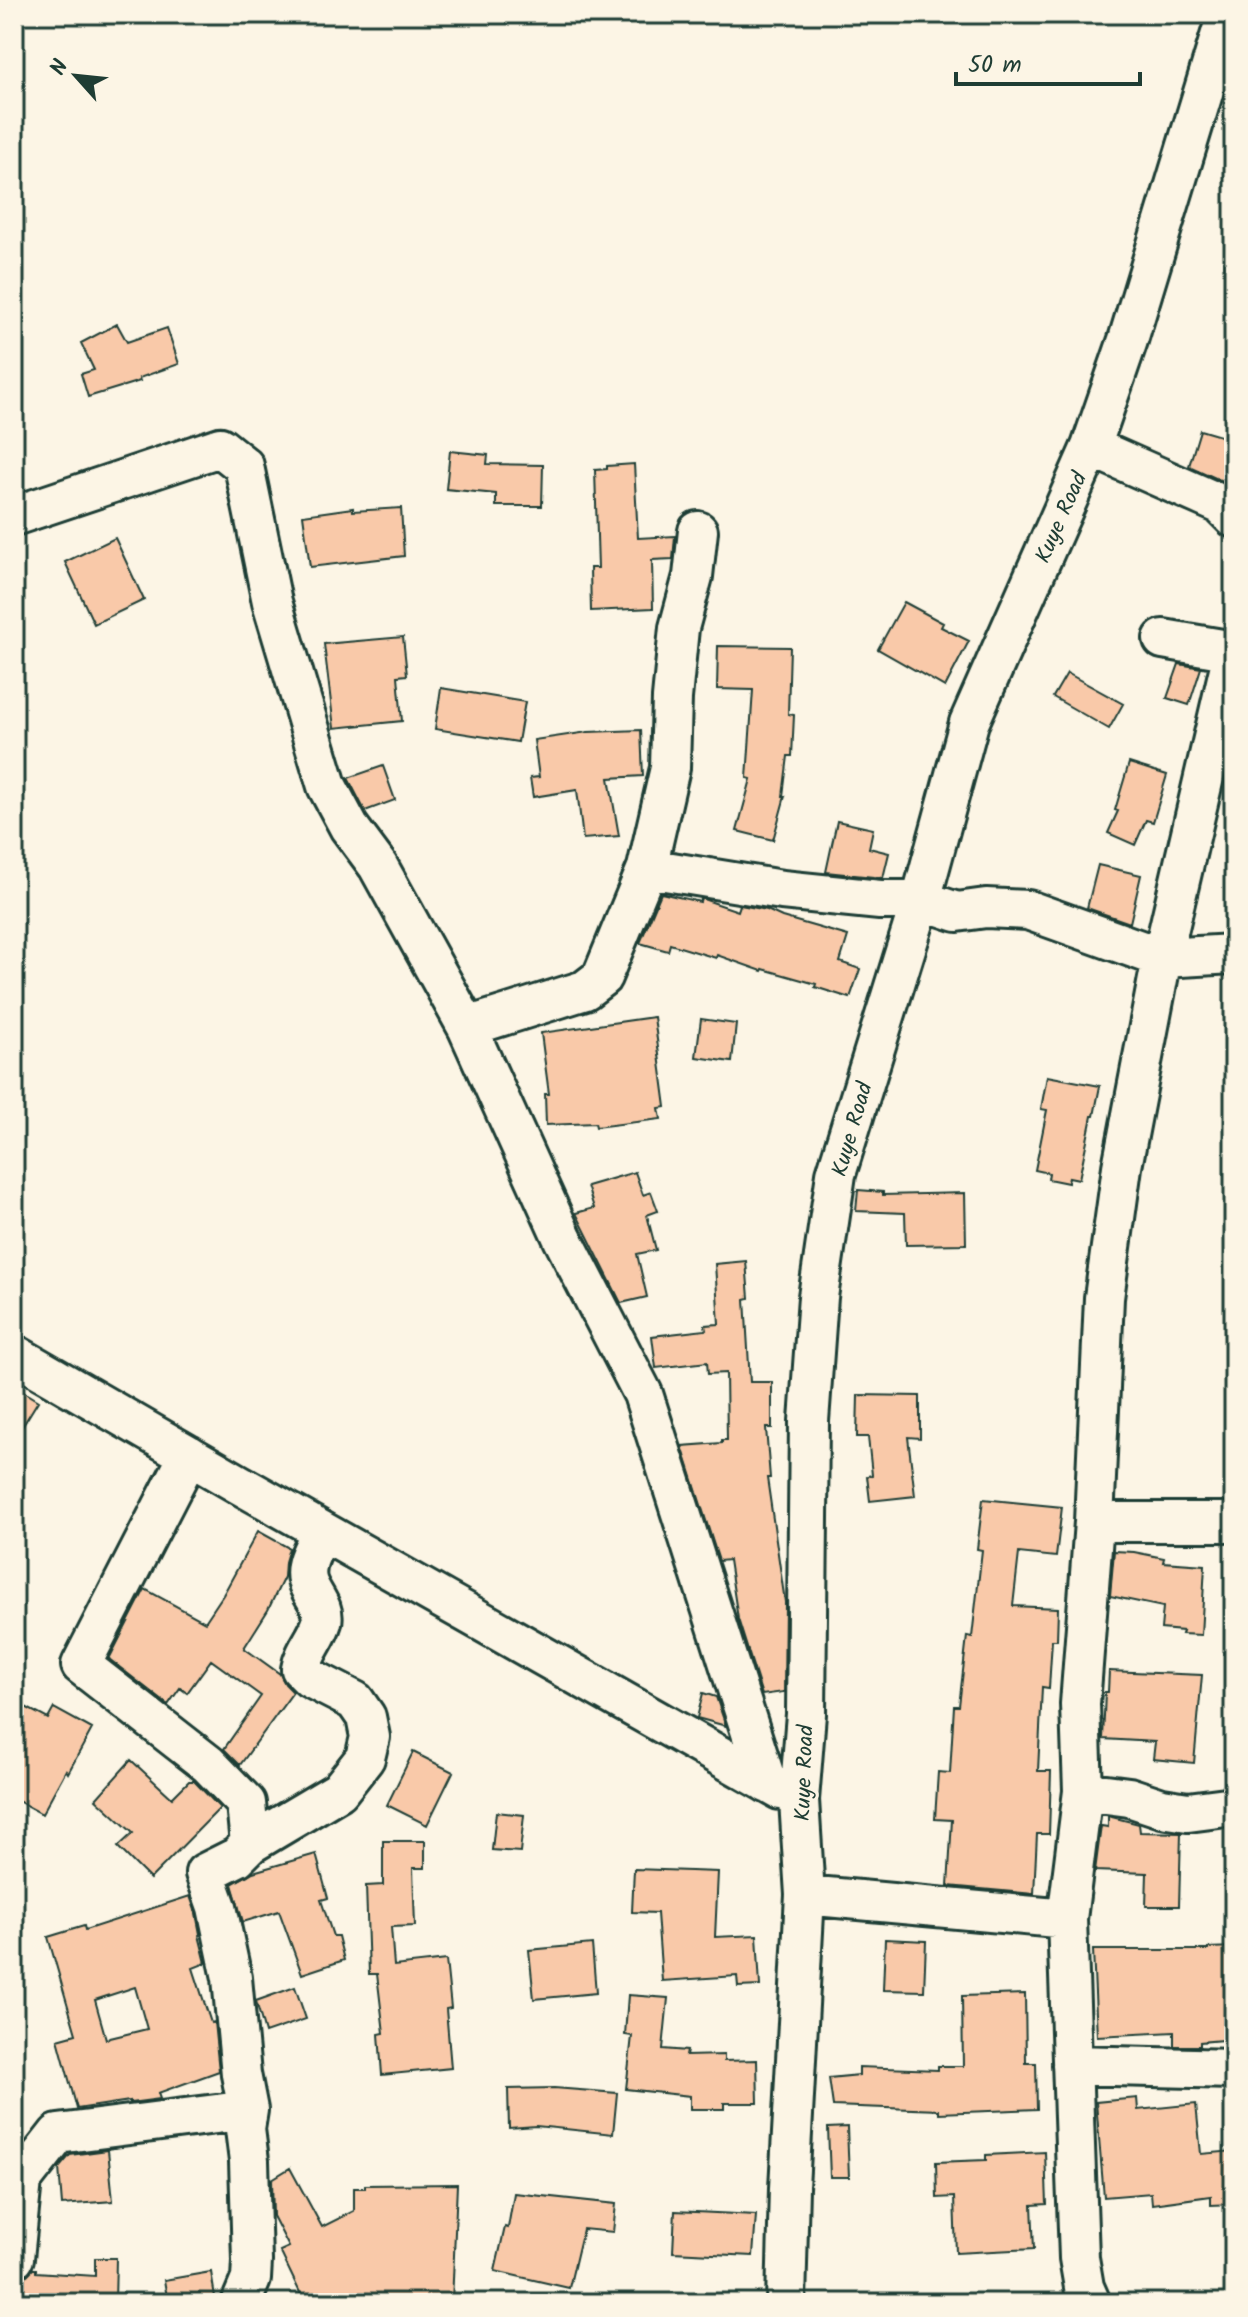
<svg xmlns="http://www.w3.org/2000/svg" width="1248" height="2317" viewBox="0 0 1248 2317" font-family="Kalam,sans-serif">
<style>
.building{fill:#f9c9a9;stroke:#1f3d34;stroke-width:2;fill-rule:evenodd}
.lines{fill:none;stroke-linecap:round;stroke-linejoin:round}
.minor-casing{stroke:#1f3d34;stroke-width:44}
.minor{stroke:#fcf5e5;stroke-width:38}
.labels{text-anchor:middle;stroke-width:6;stroke-linejoin:round;paint-order:stroke}
.street-label{font-size:22px;fill:#1f3d34;stroke:#fcf5e5}
</style>
<rect width="100%" height="100%" fill="#fcf5e5"/>
<filter id="ink" filterUnits="userSpaceOnUse"><feTurbulence type="fractalNoise" baseFrequency=".0125" numOctaves="2"/><feDisplacementMap in="SourceGraphic" scale="16" xChannelSelector="R" yChannelSelector="G"/><feConvolveMatrix kernelMatrix="1 2 1 2 8 2 1 2 1" color-interpolation-filters="sRGB"/></filter>
<g filter="url(#ink)">
<path class="building" d="M117,324l10,18 40,-14 12,36 -40,14 1,3 -52,16 -7,-23 13,-4 -13,-27z
M1200,430l34,10v34l-3,11 -42,-19z
M450,451l38,4 -1,9 56,1 -1,41h-46v-12l-50,-5z
M634,464l4,74 37,-2 -2,23 -21,1 1,48 -62,3 -1,-43h8l-3,-98 12,-1v-3z
M353,508v3l48,-3 3,48 -94,11 -7,-52z
M115,538l29,62 -50,24 -29,-62z
M904,602l39,21 -2,4 28,14 -24,46 -67,-38z
M403,637l4,38 -9,1 4,45 -68,7 -10,-84z
M718,646l72,1 -2,67 6,1 -2,41h-4l-5,40h2l-12,44 -36,-9 14,-52 -4,-1 6,-88 -36,-1z
M1179,664l22,4 -12,37 -22,-7z
M1067,673l56,31 -14,25 -56,-32z
M441,688l84,14 -7,40 -83,-13z
M641,730l2,46 -34,2 10,58 -36,3 -6,-49 -44,7 -3,-19 9,-1 -5,-37 54,-8z
M1129,763l38,12 -14,47 -7,-2 -11,25 -27,-12 10,-22 -3,-1z
M383,766l12,34 -30,11 -17,-33z
M837,821l36,8 -4,19 20,5 -6,25 -57,-6z
M1098,865l43,10 -11,48 -43,-15z
M661,893l39,9 1,-3h2l35,12 2,-6 27,5 15,7 66,19 -8,26 20,7 -10,29 -35,-11 1,-3 -53,-15 -1,2 -45,-16 -1,3 -46,-14 -2,7 -28,-8z
M654,1017l12,90 -7,1 2,11 -65,8 -1,-4 -49,2 -1,-31h4l-8,-61z
M701,1019l35,5 -4,38 -36,-5z
M1047,1076l53,10 -6,30h-2l-13,63 -10,-2 -1,6 -20,-4 1,-6 -14,-3 12,-60 -6,-1z
M635,1172l8,23 8,-3 7,19 -11,4 9,35 -19,4 10,43 -26,6 -45,-90 18,-5 -7,-22z
M858,1190l25,2v3l82,-2 1,51 -60,1 -1,-32 -49,-2z
M746,1261l3,37 -4,1 5,83h22v46h-6l4,50h-3l18,124 -1,90 -22,3 -24,-76 -9,-59 -10,1 -37,-115 40,-3v-3h5l-1,-67 -18,1 -1,-12 -51,6 -4,-32 54,-6 -1,-5 14,-1 -4,-60z
M14,1386l24,15 -24,39z
M858,1395l62,1v42l-12,-1 7,59 -45,5 -3,-25 5,-1 -4,-38h-11z
M983,1499l79,8 -6,50 -37,-4 -6,53 45,2 -1,32h-5l-3,48 -7,-1 -4,84h13l-2,63h-12l-3,60 -86,-8 4,-66 -17,-1 3,-47 12,1 4,-67h5l8,-70 5,1 10,-87 -5,-1z
M258,1531l31,17 -4,14 -1,15 -16,33 -24,38 36,26 5,10 8,8 -53,73 -16,-16 37,-53 -50,-36 -24,33 -7,-5 -12,17 -59,-46 36,-70 60,33 18,-27z
M1114,1551l20,1 30,6 -1,4 42,3 -4,70 -19,-1 1,-3 -22,-2 2,-22 -53,-11z
M1109,1671l93,4 -8,88 -41,-4 2,-17 -52,-3 2,-47h3z
M703,1693l13,4 10,29 -29,-8z
M14,1701l34,18 6,-11 38,21 -24,44 -2,-3 -24,44 -28,-15z
M413,1752l40,20 -26,53 -40,-20z
M131,1760l41,38 17,-17h5l26,27 -70,71 -32,-32 15,-14 -37,-34z
M496,1812l28,3 -4,37 -28,-2z
M1108,1816l31,8 1,8 41,1 -2,73h-33l1,-33 -52,-2 6,-45 7,1z
M383,1841h42v27h-12l2,58 -24,1 3,39 52,-6 5,48 -5,1 5,59 -69,7 -3,-41 5,-1 -7,-59h-8l-3,-88 17,-1z
M316,1854l12,44 -7,2 12,36h5l6,24 -42,14 -23,-63 -36,11 -11,-38 21,-12z
M634,1869l84,3 -3,65 42,-2 3,51 -22,1 -1,-11 -75,5 -5,-68 -25,-1z
M190,1896l6,17 4,21 -1,1 7,28 -13,5 18,55 3,-1 5,49 -61,22 2,6 -30,4v-2l-53,8 -19,-70 18,-5 -28,-97 36,-11 1,4zM135,1987l12,42 -41,10 -11,-39z
M885,1939l41,2 -2,50 -41,-1z
M592,1944l4,49 -62,6 -5,-49z
M1234,1947v92l-34,3v4h-26v-14l-77,4 -4,-86h115v-2z
M295,1987l11,32 -41,14 -9,-32z
M1025,1994l1,69h10l1,46 -98,4v-3l-106,-4 -4,-28 30,-3v-8l79,3v-4h25l-1,-70z
M628,1995l40,3 -5,51 24,2 -1,5 38,-1v6l33,-1 1,43h-34v6h-34v-13l-64,-7 6,-53 -7,-1z
M554,2088l63,5 -4,41 -77,-8 -27,2 -1,-39z
M1137,2098l1,12 58,-6 5,50 33,-3v53l-23,1v-9l-59,8 -1,-11 -47,4 -8,-95z
M847,2127l2,50h-19l-2,-49z
M108,2150l5,51 -51,4 -3,-37 11,-13z
M1045,2152l2,52 -15,1 2,44 -78,4 -2,-56 -17,1 -1,-36 50,-2v-5z
M290,2168l32,59 32,-16v-23h11v-3l92,-1 -5,119h-147l-25,-52 9,-4 -16,-31 -1,-37z
M514,2193l102,11 -3,28 -30,-3 -14,59 -74,-17 10,-44 3,1z
M675,2211l81,4 -3,41 -80,-4z
M95,2258h21l-1,45h-101v-23l10,-2 9,-9h3v3l59,4z
M211,2272l5,31h-48l-4,-23z"/>
<g class="lines">
<defs>
<path id="minor" d="M1091,447l129,57 14,14
M14,516l206,-69 24,19 28,136 55,184 22,41 29,39 89,161 96,212 80,155 124,389
M1163,639l71,12
M647,868l135,22 98,10h41l36,12 29,-4 42,2 134,48 72,-4
M467,1027l118,-37 17,-13 45,-109 23,-100 2,-70 7,-70 14,-52 5,-45
M14,1354l223,129 543,307
M189,1455l-108,210 127,99 38,39 4,41
M1094,1522h140
M1083,1791l46,6 33,11 26,4 46,-6
M805,1895l262,24
M1072,2065l162,4
M14,2258l8,-78 36,-46 190,-24
M241,2303l10,-24 1,-18 -3,-100 -4,-32 3,-19 -7,-36 -9,-96 -15,-71 -12,-34 32,-16 13,-13 89,-53 26,-33 5,-21 -4,-20 -11,-16 -45,-23 -9,-9c3,-18 16,-30 21,-47 4,-15 -12,-28 -15,-42 -4,-17 8,-34 15,-49
M786,2303l3,-115 16,-293 -6,-95 7,-86 3,-293 9,-124 18,-123 85,-274 48,-177 122,-276 37,-107 99,-326
M1091,2303l-7,-16 -5,-29 -12,-339 16,-128 -3,-87 14,-182 10,-224 18,-131 40,-209 72,-310"/>
</defs>
<use href="#minor" class="minor-casing"/>
<use href="#minor" class="minor"/>
</g>
</g>
<g class="labels">
<g class="street-label">
<text transform="translate(1060 517) rotate(-66)" y="8">Kuye Road</text>
<text transform="translate(851 1129) rotate(-74)" y="8">Kuye Road</text>
<text transform="translate(803 1773) rotate(-88)" y="8">Kuye Road</text>
</g>
</g>
<rect width="1248" height="2317" fill="none" stroke="#fcf5e5" stroke-width="48"/>
<rect x="24" y="24" width="1200" height="2269" fill="none" stroke="#1f3d34" stroke-width="3" filter="url(#ink)"/>
<g transform="translate(76 76) rotate(297)" stroke="#fcf5e5" stroke-width="6" paint-order="stroke">
<path d="M0-6L14 30L0 20L-14 30Z" fill="#1f3d34"/>
<text y="-12" font-size="22" font-weight="bold" text-anchor="middle" fill="#1f3d34">N</text>
</g>
<path d="M956 72v12h184v-12" fill="none" stroke="#1f3d34" stroke-width="4"/>
<text x="968" y="72" font-size="24" fill="#1f3d34" stroke="#fcf5e5" stroke-width="6" paint-order="stroke">50 m</text>
</svg>
